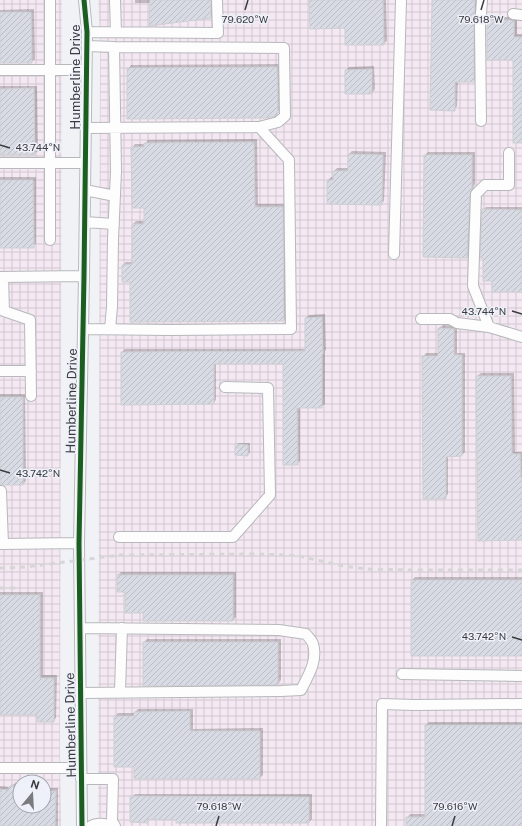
<svg xmlns="http://www.w3.org/2000/svg" width="522" height="826" viewBox="0 0 522 826" font-family="'Public Sans',sans-serif">
<style>
.industrial{fill:url(#industrial-grid);fill-rule:evenodd}
.shadow{fill:#0003}
.building{fill:url(#building-hatch);stroke:#cecfd3}
.lines{fill:none;stroke-linecap:round;stroke-linejoin:round}
.minor-casing{stroke:#b7b8bb;stroke-width:12}
.minor{stroke:#fdfdfe;stroke-width:10}
.rail{stroke:#d6d6d7;stroke-width:3;stroke-dasharray:5 5;stroke-linecap:butt}
.cycleway-casing{stroke:#eef1f9;stroke-width:8}
.cycleway{stroke:#1b5e20;stroke-width:5}
.ticks{fill:none;stroke:#3a3b3e;stroke-width:1.5}
.labels{text-anchor:middle;stroke-width:3;stroke-linejoin:round;paint-order:stroke}
.street-label{font-size:13px;fill:#3a3b3e;stroke:#eef1f9}
.ticks-label{font-size:10px;text-anchor:middle;fill:#3a3b3e;stroke:#eef1f9;stroke-width:3;stroke-linejoin:round;paint-order:stroke}
</style>
<defs>
<pattern id="industrial-grid" width="8" height="8" patternUnits="userSpaceOnUse"><rect width="8" height="8" fill="#f4e8f2"/><path d="M0 4h8M4 0v8" fill="none" stroke="#d2c8d1"/></pattern>
<pattern id="building-hatch" width="6" height="6" patternUnits="userSpaceOnUse"><rect width="6" height="6" fill="#d8dbe4"/><path d="M-1 1l2-2M0 6l6-6M5 7l2-2" fill="none" stroke="#babdc5"/></pattern>
</defs>
<rect width="100%" height="100%" fill="#f1f2f6"/>
<path class="industrial" d="M0,0h62l-2,758 1,68h-61zM20,782h24v24h-24z
M98,0h423l1,1v825h-424l2,-790z"/>
<path class="shadow" d="M135,0h78l1,14 -3,3 -60,-14h-16z
M310,0h76l1,41 -4,3 -37,-17z
M433,0h45l-1,78 -3,3h-16l-1,25 -3,4z
M34,9l1,50 -4,3h-31v-52z
M491,17h23l3,1v16h5v108l-8,-83 -26,-39z
M280,64l1,45 -7,6 -146,-46 3,-4z
M374,66l1,23 -3,4 -26,-23 3,-3z
M0,86h37l1,65 -4,3h-34z
M257,139l1,65h28l1,112 -3,4 -153,-39 -8,-16 3,-3h7v-38l3,-3h9v-14l-13,-59 3,-4h10l3,-4z
M352,151l34,1 -2,49 -3,3 -53,-24 3,-3h3v-6l3,-3h12v-14z
M428,152h47v32l-3,6 -2,63 -3,4 -42,-102z
M0,177h36v66l-3,4h-33z
M486,207h36v84l-29,-11 -10,-70z
M325,314l1,36 -1,1v53l-4,3h-21v54l-3,3 -13,-101h-68v37l-3,3 -91,-51 3,-3h181v-31l3,-3z
M443,325l14,1v27h8v99l-3,3 -14,1v38l-3,4 -22,-141 3,-4h13v-25z
M481,373h33l1,79h7v87l-45,-163z
M0,394h25l1,87 -3,3h-23z
M238,443h12v10l-2,1 -12,-9z
M121,572h115v45l-3,3 -89,-8 -18,-21 -8,-16z
M415,577h107v78l-110,-75z
M0,592h43v83h14l-1,43 -3,3 -15,-7h-38z
M147,639h134v41l-3,4 -134,-42z
M138,709h55v20l70,-1v47l-3,3 -125,-12 -20,-49 3,-4h17v-1z
M429,722h93v104h-115v-8l3,-4h16v-89z
M16,782l2,5 2,1v18h24v-18h14v38h-58v-40l11,1z
M135,794h177v25l-3,3 -132,-4h-27l-3,4 -15,-25z"/>
<path class="building" d="M150,0h61v18l-62,8z
M309,0h74l1,45h-39v-17l-35,1z
M432,0h43l-1,27v55h-19v29l-25,-1z
M0,12h31l1,51h-32z
M487,20h23l4,1v16h8v106h-9v-83h-26z
M277,67l1,47 -3,2 -9,2 -139,1v-51z
M372,69v25h-27v-24z
M34,88l1,67h-35v-66z
M254,142l1,65h28l1,114 -154,1v-40h-8v-17l10,-1v-40h12v-16h-12l-1,-61h13v-4z
M348,154l35,1 -1,50 -55,-1v-24h6v-9h15z
M424,155h48v34l-2,5 -3,64 -44,-1z
M0,180h33l1,68h-34z
M482,209l40,1v82h-30v-11h-9v-23h-3z
M322,317l1,37h-1v54h-25l1,57h-15v-101h-69v40l-93,1v-53l184,-1v-33z
M438,328l16,1v26h8v101l-16,1v42h-23l-1,-143h16z
M476,376h35l1,78h8l1,24h1v62l-44,1z
M0,397h23v88h-23z
M235,444l13,1v11l-13,-1z
M117,575h116v46h-90v-8h-18v-21h-8z
M411,580h111v76h-111z
M0,595h40v83h14v44h-17v-7h-37z
M143,642h135v43l-135,1z
M190,711v20h70v48h-126v-12h-20v-51h20v-4z
M425,725h97v101h-116v-9h19z
M12,784l3,6 5,1v15h24v-15h12l-1,35h-55v-37l7,1z
M130,796l179,1v26h-133v-3l-28,-1v4l-18,-1z"/>
<g class="lines">
<defs>
<path id="minor" d="M115,0l1,32
M513,14l9,1
M87,32l131,1 -1,-33
M87,46l27,1
M0,70h86
M481,121l-1,-94 2,-27
M0,163h85
M85,190l30,6
M85,222l29,2
M50,240v-240
M394,254l7,-254
M0,277l84,-1
M3,277l1,34 26,9 1,76
M421,319h29l7,4 32,4 33,10
M489,327l-16,-41 3,-92 9,-9h24v-32
M83,329l86,1 122,-1 -2,-169 -30,-33 -173,1
M110,329l2,-22 1,-68 3,-68 -2,-124 170,1 1,68 -7,6 -19,5
M0,371h31
M1,491l2,53
M119,537h114l37,-42 -2,-107 -43,-1
M0,544l79,-1
M80,628l199,2 27,4c2,3 6,6 7,10 5,17 -5,32 -12,46l-20,1 -200,2
M402,674l120,2
M120,692l2,-64
M0,768h81
M81,779h32l-1,42 3,5
M82,826l-3,-283 5,-267 3,-244 -3,-32
M91,826c5,-3 14,-3 19,0
M381,826l1,-122 33,1 107,-1"/>
</defs>
<use href="#minor" class="minor-casing"/>
<use href="#minor" class="minor"/>
<path class="rail" d="M0,568l26,-1 94,-12 139,-1 27,1 13,1 44,10 23,3 44,1h112
M0,588h18"/>
<defs>
<path id="cycleway" d="M82,826l-3,-283 5,-267 3,-244 -3,-32"/>
</defs>
<use href="#cycleway" class="cycleway-casing"/>
<use href="#cycleway" class="cycleway"/>
</g>
<path class="ticks" d="M245,10l3,-10M481,10l3,-10M0,145l10,3M512,311l10,3M0,470l10,3M512,637l10,3M216,826l3,-10M452,826l3,-10"/>
<g class="labels">
<g class="street-label">
<text transform="translate(75 77) rotate(-90)" y="5">Humberline Drive</text>
<text transform="translate(71 401) rotate(-89)" y="5">Humberline Drive</text>
<text transform="translate(70 725) rotate(-91)" y="5">Humberline Drive</text>
</g>
</g>
<g class="ticks-label">
<text x="245" y="23">79.620°W</text>
<text x="481" y="23">79.618°W</text>
<text x="38" y="151">43.744°N</text>
<text x="484" y="315">43.744°N</text>
<text x="38" y="477">43.742°N</text>
<text x="484" y="640">43.742°N</text>
<text x="219" y="810">79.618°W</text>
<text x="455" y="810">79.616°W</text>
</g>
<g transform="translate(32 794) rotate(18)"><circle r="19" fill="#eef1f9" stroke="#a6a8ae"/>
<path d="M0-3L7 15L0 10L-7 15Z" fill="#7a7b7e"/>
<text y="-6" font-size="11" font-weight="bold" text-anchor="middle" fill="#3a3b3e">N</text>
</g>
</svg>
